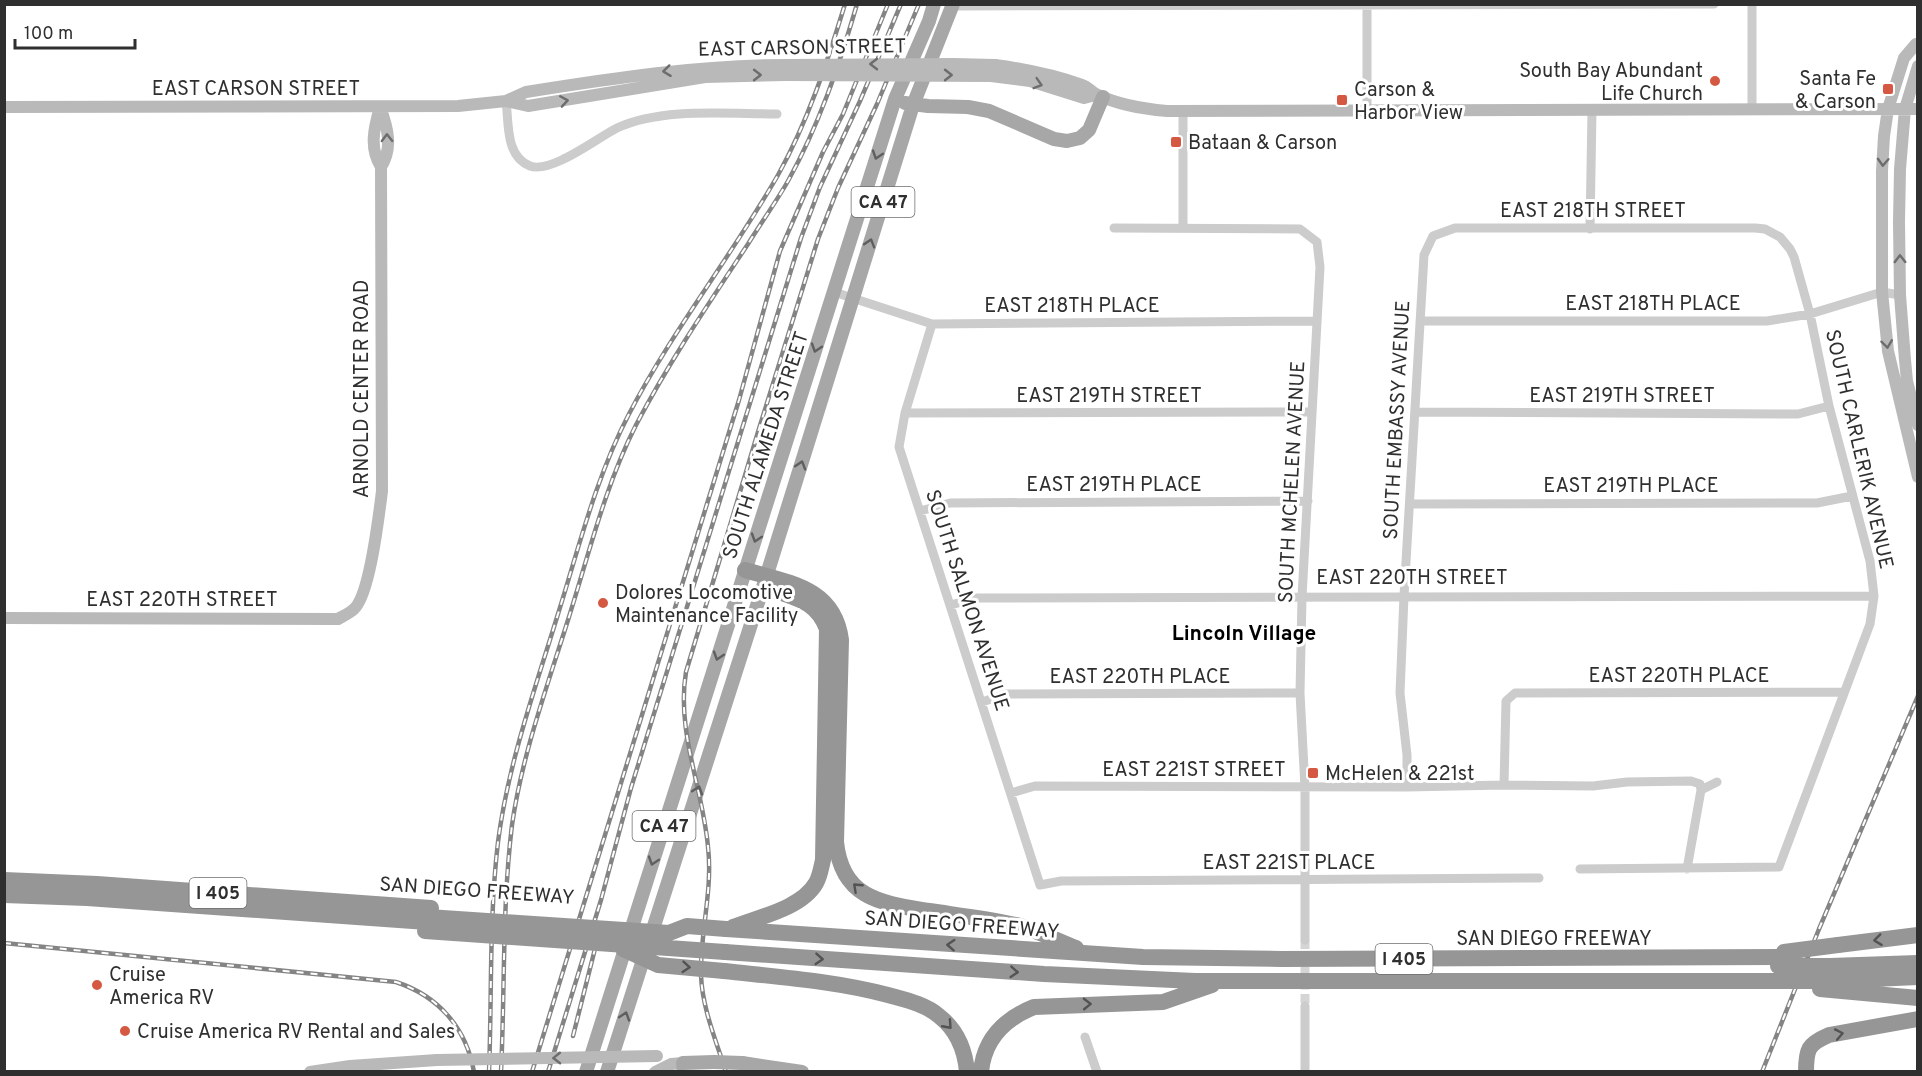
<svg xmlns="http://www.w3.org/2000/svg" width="1922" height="1076" viewBox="0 0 1922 1076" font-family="Overpass,sans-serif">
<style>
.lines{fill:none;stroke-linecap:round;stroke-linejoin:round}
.street-tunnel{stroke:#d5d5d5;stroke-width:9;stroke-dasharray:9 4.5;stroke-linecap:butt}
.street{stroke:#ccc;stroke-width:9}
.secondary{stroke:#b9b9b9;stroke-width:12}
.primary{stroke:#a7a7a7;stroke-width:14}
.highway{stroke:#969696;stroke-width:16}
.rail-casing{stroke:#848484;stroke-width:4.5}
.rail{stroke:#fff;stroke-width:2;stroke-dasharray:7;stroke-linecap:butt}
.secondary-bridge{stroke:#b9b9b9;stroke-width:12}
.primary-bridge{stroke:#a7a7a7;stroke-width:14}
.highway-bridge{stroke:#969696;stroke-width:16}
.oneway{stroke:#6d6d6d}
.oneway2{stroke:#5f5f5f}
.oneway3{stroke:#535353}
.poi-dot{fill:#d55942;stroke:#fff;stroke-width:2}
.labels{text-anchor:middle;stroke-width:6;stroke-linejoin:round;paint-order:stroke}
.shield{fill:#fff;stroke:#6d6d6d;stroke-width:1.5}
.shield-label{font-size:18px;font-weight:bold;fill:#2f2f2f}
.street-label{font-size:20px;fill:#2f2f2f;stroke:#fff}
.poi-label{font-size:20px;fill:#2f2f2f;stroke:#fff;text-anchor:start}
.neighbourhood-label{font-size:21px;font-weight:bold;fill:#000;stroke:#fff}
</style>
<rect width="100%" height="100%" fill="#fff"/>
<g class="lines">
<path class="street-tunnel" d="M1305,940v66"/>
<path class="street" d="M1752,4v105
M953,6l761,-2
M506,101c3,22 -1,55 24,65 21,8 67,-28 87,-38 45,-21 111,-14 160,-14
M1367,110v-106
M1114,228l186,1 17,13 3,25 -18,330 -2,96 5,95v152
M1183,228v-118
M1590,229l2,-119
M834,292l98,32 385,-3
M1420,321h347l43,-7 72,-22 18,3
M932,324l-27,89 -6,34 141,438 21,-4 478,-3
M1415,412l383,2 31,-8
M905,413l407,-1
M1410,504l407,-1 35,-7
M920,511l30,-8 358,-2
M951,605l24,-7 899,-2
M982,702l24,-8 294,-1
M1504,785l2,-84 9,-8 328,-1
M1407,787v-32l-7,-62 4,-97 20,-341 9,-19 22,-8h300l10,1 15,8 10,12 4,8 16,57 19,92 41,155 4,35 -4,28 -91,243 -199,2
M1701,790l16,-8
M1011,793l24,-7 372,1 97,-2 89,1 34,-4 64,-1 9,3 1,6
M1687,869l14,-79
M1305,1006v66
M1085,1037l12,35"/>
<path class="secondary" d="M1916,44l-12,14 -16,51 -4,27 -2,35v121l6,59 30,126
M995,65c30,4 59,10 87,20 7,2 10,8 16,10 21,10 46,14 69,16l751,-2
M1918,66l-13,43 -5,60 -1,53 1,73 5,65 2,21 11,44
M991,76l39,5 54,17 12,-3
M506,101l22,5 177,-29 80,-2
M4,107l454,-1 48,-5 20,-9c88,-14 173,-27 262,-27
M380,107c8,21 13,41 1,60
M4,618l334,1c5,-3 12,-6 16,-10 16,-14 25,-95 28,-118l-1,-324c-12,-19 -7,-39 -1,-60
M310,1072l40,-6 87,-6
M655,1072l16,-8 12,-1"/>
<path class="primary" d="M905,103l23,3 40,1 21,4 65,28 13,2 13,-3 9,-8 14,-33
M742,1063l60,9
M586,1072l309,-973 34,-78 5,-17
M607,1072l156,-485 150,-482 40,-101
M684,1072l-1,-9 31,-1"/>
<path class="highway" d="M745,570c44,13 89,17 96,70l-5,202c6,57 45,61 93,69 27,4 55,7 82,13 22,4 44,16 65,24
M4,880l93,4 334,24
M4,895l83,3 340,24
M733,927c26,-10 69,-19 83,-44 4,-7 5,-15 7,-23l4,-231c-10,-27 -29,-30 -54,-39
M726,929l417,28 138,2 501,-2
M1838,945l80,-10
M725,952l319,22 151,7h577
M1830,966l88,-3
M724,971c55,6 111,10 164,24 18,5 37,9 51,21 18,14 26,33 28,56
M1827,981l91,-4
M1820,989l98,9
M981,1072c3,-33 23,-53 53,-65l129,-5 49,-17
M1806,1072c0,-23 2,-28 23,-37l89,-16"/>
<defs>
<path id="rail" d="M4,943l392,39c42,14 70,45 78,90
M573,1036l28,-111
M489,1072c3,-77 0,-154 9,-230 10,-78 37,-153 60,-228 21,-67 38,-137 71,-200 43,-83 102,-157 149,-239 30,-54 49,-112 67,-171
M501,1072c4,-83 1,-165 11,-247 10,-70 35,-138 56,-205 21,-66 37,-134 68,-195 33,-63 73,-122 112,-181 13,-21 28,-42 40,-63 31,-56 51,-115 69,-177
M532,1072l207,-672 41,-149 43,-99 20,-38 45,-110
M548,1072l53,-172 30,-112 170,-550 19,-51 40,-86 41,-97
M726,1072c-10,-31 -24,-65 -25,-97 -1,-43 12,-85 7,-128 -5,-58 -32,-116 -22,-175l72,-240 60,-193 20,-51 39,-84 42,-100
M1762,1072l57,-143 99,-233"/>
</defs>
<use href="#rail" class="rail-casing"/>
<use href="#rail" class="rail"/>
<path class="secondary-bridge" d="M788,65l165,-1 42,1
M785,75l206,1
M437,1060l220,-4"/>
<path class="primary-bridge" d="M714,1062l28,1"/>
<path class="highway-bridge" d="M428,917l241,16 18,-7 39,3
M425,931l300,21
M623,949l35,16 66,6
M1784,952l54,-7
M1778,966h52
M1772,981h52"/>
</g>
<defs><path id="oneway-chevron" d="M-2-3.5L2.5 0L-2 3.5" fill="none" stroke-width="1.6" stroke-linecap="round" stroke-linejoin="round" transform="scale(1.5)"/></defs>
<g class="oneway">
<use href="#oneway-chevron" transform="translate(874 64) rotate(180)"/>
<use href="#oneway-chevron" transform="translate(667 71) rotate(173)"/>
<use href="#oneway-chevron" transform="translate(757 75)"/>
<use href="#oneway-chevron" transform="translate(948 75)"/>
<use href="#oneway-chevron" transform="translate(1038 84) rotate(17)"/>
<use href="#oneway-chevron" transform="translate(564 101) rotate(-9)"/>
<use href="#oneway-chevron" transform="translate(387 138) rotate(-91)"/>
<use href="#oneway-chevron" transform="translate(1883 162) rotate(93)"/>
<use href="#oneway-chevron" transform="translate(1900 259) rotate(-91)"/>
<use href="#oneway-chevron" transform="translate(1887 344) rotate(83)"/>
<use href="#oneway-chevron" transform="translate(557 1058) rotate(179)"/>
</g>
<g class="oneway2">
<use href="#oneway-chevron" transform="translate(877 155) rotate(108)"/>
<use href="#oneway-chevron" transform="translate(870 243) rotate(-73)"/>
<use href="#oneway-chevron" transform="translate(816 348) rotate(108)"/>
<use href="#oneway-chevron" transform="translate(801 465) rotate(-73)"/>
<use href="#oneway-chevron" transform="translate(756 538) rotate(108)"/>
<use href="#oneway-chevron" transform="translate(718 656) rotate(108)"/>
<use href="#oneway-chevron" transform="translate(698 790) rotate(-72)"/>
<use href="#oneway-chevron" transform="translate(653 861) rotate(108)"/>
<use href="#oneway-chevron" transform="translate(625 1016) rotate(-72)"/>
</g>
<g class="oneway3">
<use href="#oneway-chevron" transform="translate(857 887) rotate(-137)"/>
<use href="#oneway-chevron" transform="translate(1878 940) rotate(173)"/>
<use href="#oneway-chevron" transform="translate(951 945) rotate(-176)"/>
<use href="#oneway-chevron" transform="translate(819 959) rotate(4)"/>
<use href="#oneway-chevron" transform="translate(686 967) rotate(5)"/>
<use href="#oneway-chevron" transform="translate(1014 972) rotate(4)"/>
<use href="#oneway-chevron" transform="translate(1087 1004) rotate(-1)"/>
<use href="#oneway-chevron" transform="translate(948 1025) rotate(48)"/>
<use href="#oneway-chevron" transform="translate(1839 1034) rotate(-11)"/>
</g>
<g class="poi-dot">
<circle cx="1715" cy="81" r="6"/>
<rect x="1882" y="83" width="12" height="12" rx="3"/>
<rect x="1336" y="94" width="12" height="12" rx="3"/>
<rect x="1170" y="136" width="12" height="12" rx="3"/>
<circle cx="603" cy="603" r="6"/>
<rect x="1307" y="767" width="12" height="12" rx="3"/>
<circle cx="97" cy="985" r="6"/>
<circle cx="125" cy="1031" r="6"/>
</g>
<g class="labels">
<g class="shield">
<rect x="851.5" y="187" width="63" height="30" rx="4.5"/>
<rect x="632.5" y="811" width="63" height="30" rx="4.5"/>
<rect x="189.5" y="878" width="57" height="30" rx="4.5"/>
<rect x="1375.5" y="944" width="57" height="30" rx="4.5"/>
</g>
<g class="shield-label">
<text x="883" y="208">CA 47</text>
<text x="664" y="832">CA 47</text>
<text x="218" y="899">I 405</text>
<text x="1404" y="965">I 405</text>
</g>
<g class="street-label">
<text transform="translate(802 47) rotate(-1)" y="7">EAST CARSON STREET</text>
<text x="256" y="95">EAST CARSON STREET</text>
<text x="1593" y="217">EAST 218TH STREET</text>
<text x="1653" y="310">EAST 218TH PLACE</text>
<text x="1072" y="312">EAST 218TH PLACE</text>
<text transform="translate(361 389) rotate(-90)" y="7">ARNOLD CENTER ROAD</text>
<text x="1109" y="402">EAST 219TH STREET</text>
<text x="1622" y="402">EAST 219TH STREET</text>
<text transform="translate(1396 420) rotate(-87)" y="7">SOUTH EMBASSY AVENUE</text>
<text transform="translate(765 445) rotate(-72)" y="7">SOUTH ALAMEDA STREET</text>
<text transform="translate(1860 449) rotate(77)" y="7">SOUTH CARLERIK AVENUE</text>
<text transform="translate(1291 482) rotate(-87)" y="7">SOUTH MCHELEN AVENUE</text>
<text x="1114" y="491">EAST 219TH PLACE</text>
<text x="1631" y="492">EAST 219TH PLACE</text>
<text x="1412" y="584">EAST 220TH STREET</text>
<text x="182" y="606">EAST 220TH STREET</text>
<text transform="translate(968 600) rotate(72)" y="7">SOUTH SALMON AVENUE</text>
<text x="1679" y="682">EAST 220TH PLACE</text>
<text x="1140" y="683">EAST 220TH PLACE</text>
<text x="1194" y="776">EAST 221ST STREET</text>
<text x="1289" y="869">EAST 221ST PLACE</text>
<text transform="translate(477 890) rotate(4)" y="7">SAN DIEGO FREEWAY</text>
<text transform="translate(962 924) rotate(4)" y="7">SAN DIEGO FREEWAY</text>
<text x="1554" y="945">SAN DIEGO FREEWAY</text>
</g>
<g class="poi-label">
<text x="1703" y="77" text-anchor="end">South Bay Abundant<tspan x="1703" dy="23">Life Church</tspan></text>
<text x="1876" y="85" text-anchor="end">Santa Fe<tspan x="1876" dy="23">&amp; Carson</tspan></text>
<text x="1354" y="96">Carson &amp;<tspan x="1354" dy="23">Harbor View</tspan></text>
<text x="1188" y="149">Bataan &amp; Carson</text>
<text x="615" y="599">Dolores Locomotive<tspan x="615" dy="23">Maintenance Facility</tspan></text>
<text x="1325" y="780">McHelen &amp; 221st</text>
<text x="109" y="981">Cruise<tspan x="109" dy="23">America RV</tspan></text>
<text x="137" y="1038">Cruise America RV Rental and Sales</text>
</g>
<g class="neighbourhood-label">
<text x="1244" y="640">Lincoln Village</text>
</g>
</g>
<rect width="1922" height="1076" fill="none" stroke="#2f2f2f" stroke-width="12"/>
<path d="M15 39v9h120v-9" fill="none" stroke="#2f2f2f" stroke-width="3"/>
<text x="24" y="39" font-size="18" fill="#2f2f2f" stroke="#ffffff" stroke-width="4.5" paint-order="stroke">100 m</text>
</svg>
